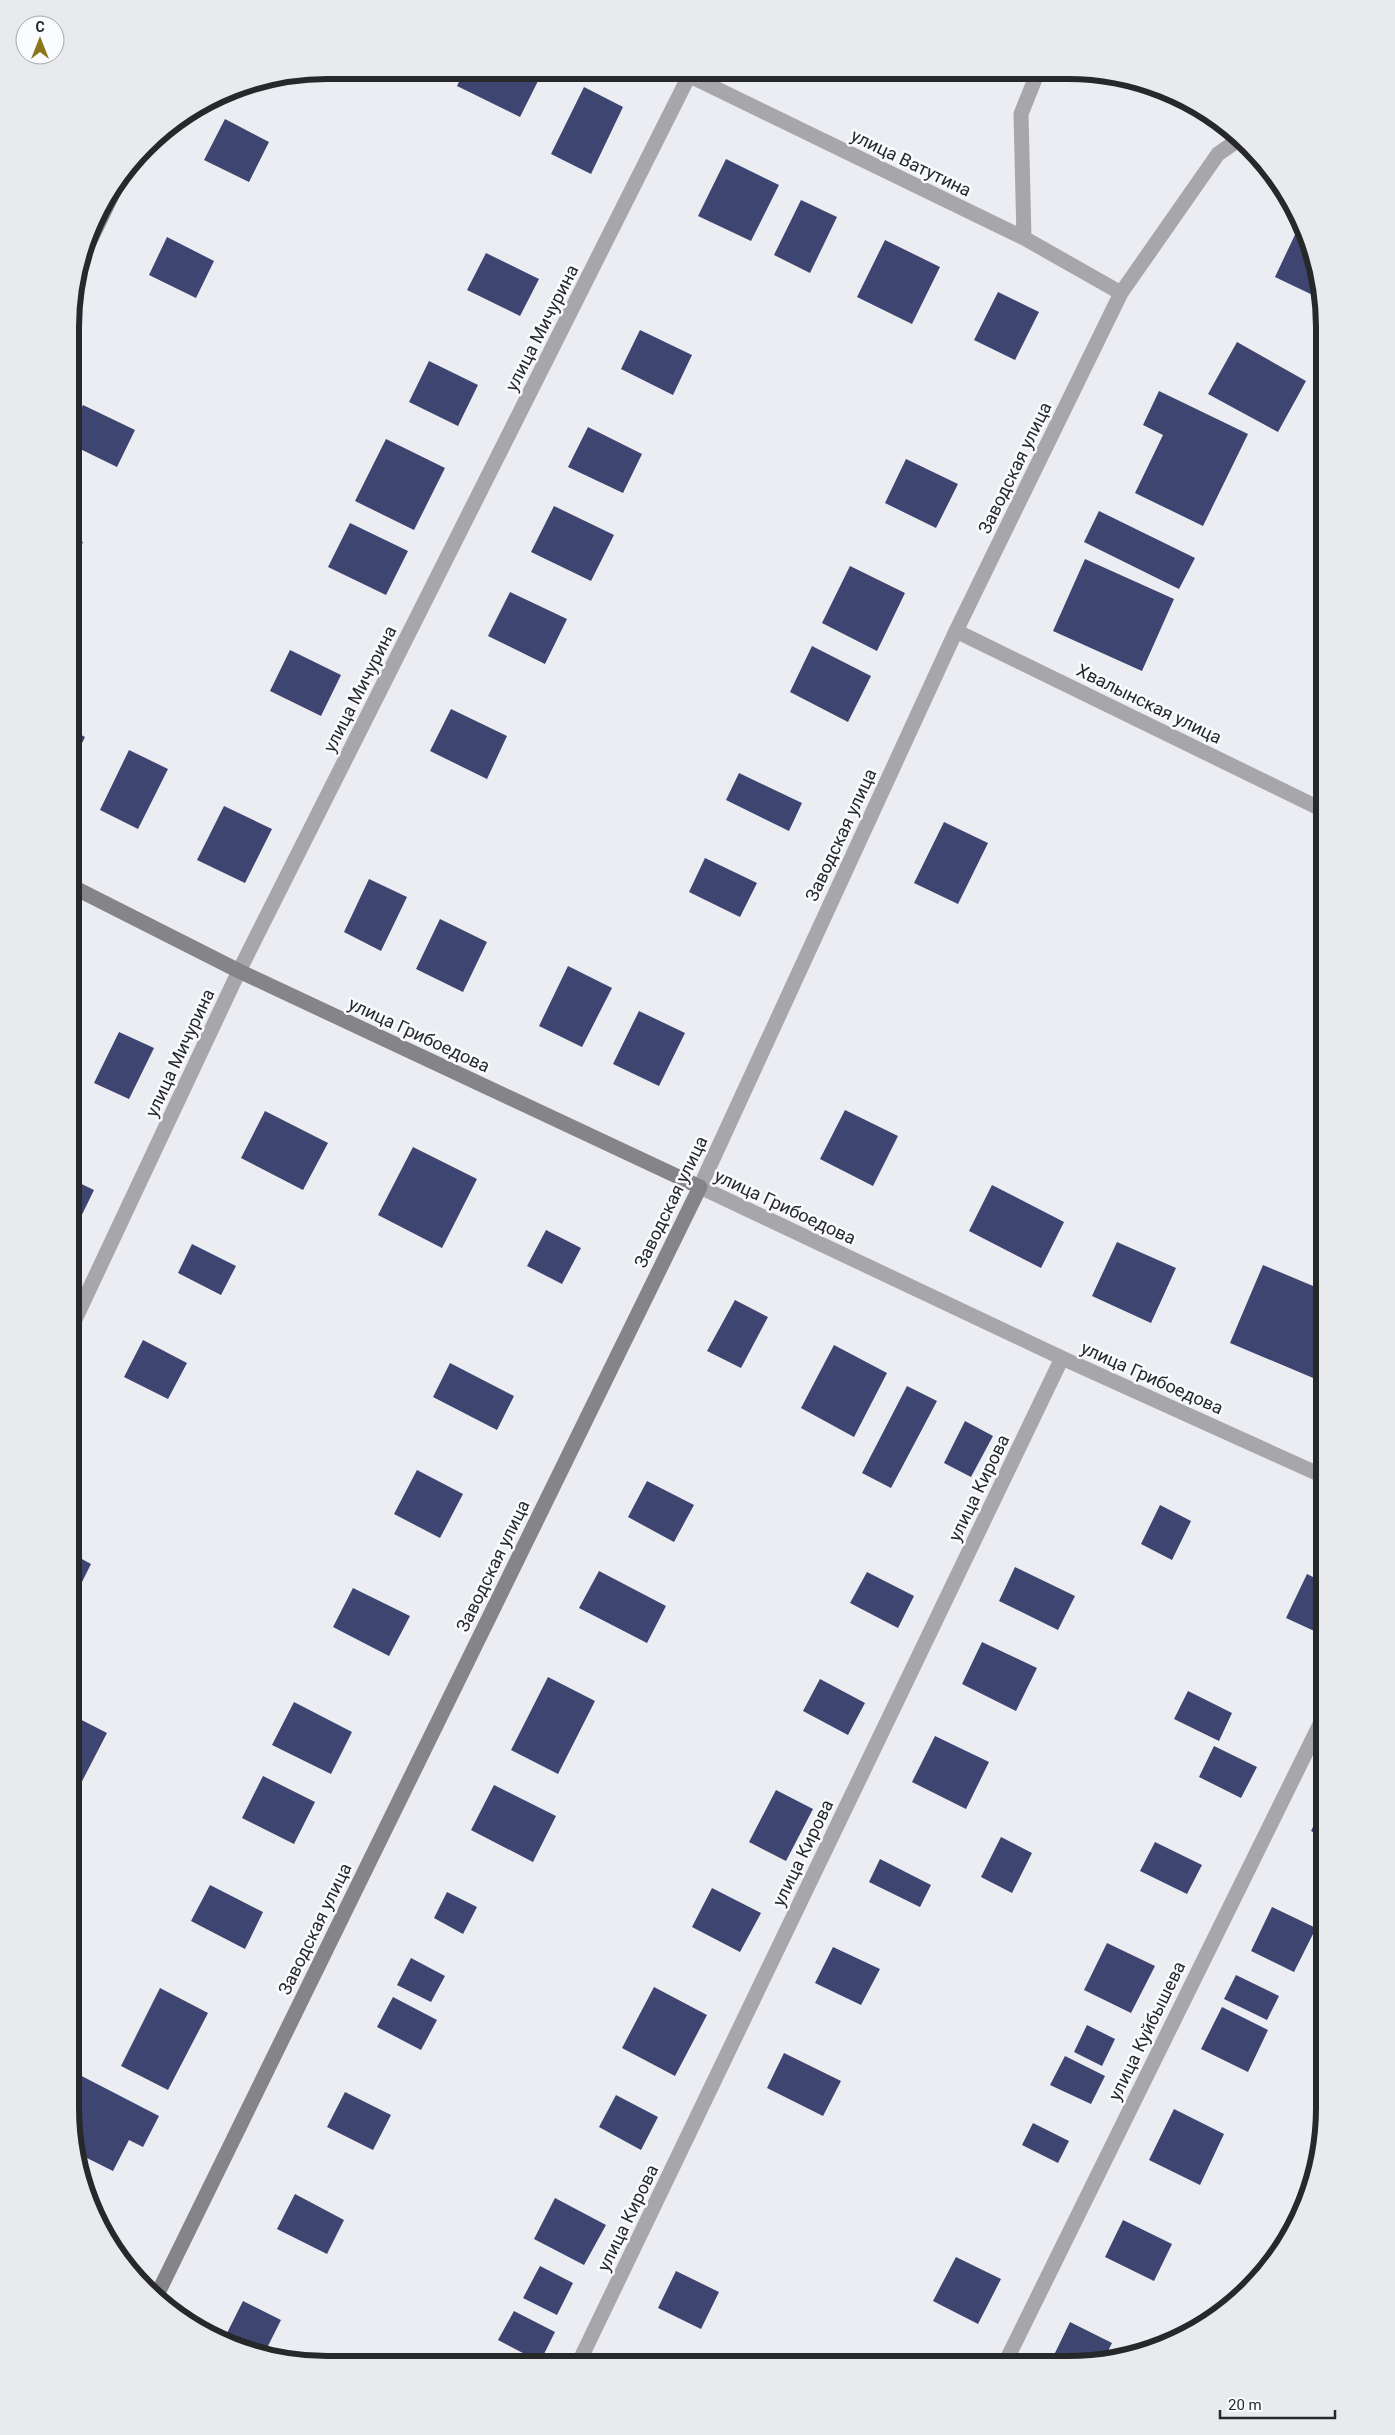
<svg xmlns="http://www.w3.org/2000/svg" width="1395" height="2435" viewBox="0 0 1395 2435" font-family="Roboto,sans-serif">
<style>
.building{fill:#3d4570}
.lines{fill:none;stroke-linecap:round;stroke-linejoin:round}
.street{stroke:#a7a7a9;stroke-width:15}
.secondary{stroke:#858588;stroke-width:15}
.labels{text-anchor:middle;stroke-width:5;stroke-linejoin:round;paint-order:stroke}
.street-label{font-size:18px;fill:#27282a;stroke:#fafbfe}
.rim{fill:none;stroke:#27282a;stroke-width:6}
</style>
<rect width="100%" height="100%" fill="#ecedf3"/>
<path class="building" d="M464,71h79l-23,46 -63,-31z
M584,87l39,20 -32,67 -40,-20z
M225,119l44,23 -20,40 -45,-22z
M726,159l53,26 -28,56 -53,-25z
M801,200l36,17 -27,56 -36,-18z
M1301,222l10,22 10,55 -46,-22z
M167,237l47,24 -18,37 -47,-23z
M885,240l55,27 -28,57 -55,-27z
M486,253l53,26 -19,37 -53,-26z
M998,292l41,20 -24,48 -41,-20z
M640,330l52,25 -19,40 -52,-26z
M1237,342l69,39 -28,51 -70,-38z
M429,361l49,24 -20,41 -49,-24z
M1159,391l89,43 -45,92 -68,-33 28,-58 -20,-10z
M83,405l52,25 -18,37 -45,-22v-17z
M588,427l54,27 -19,39 -55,-26z
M386,439l59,29 -31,62 -59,-29z
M906,459l52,25 -22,44 -51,-25z
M554,506l60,29 -23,46 -60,-29z
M1099,511l96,47 -16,31 -95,-47z
M350,523l58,28 -22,44 -58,-28z
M72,537l11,5 -11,24z
M1085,559l89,40 -32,72 -89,-40z
M850,566l55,27 -28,58 -55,-28z
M510,592l57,27 -22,45 -57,-28z
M812,646l59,30 -23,46 -58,-30z
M290,650l51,25 -20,41 -51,-25z
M451,709l56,27 -20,43 -57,-28z
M72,730l13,7 -13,27z
M129,750l39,19 -30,60 -38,-19z
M739,773l63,30 -13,28 -63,-31z
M224,806l48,23 -27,54 -48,-23z
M944,822l44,21 -30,61 -44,-21z
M705,858l52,25 -17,34 -51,-25z
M369,879l38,18 -26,54 -37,-19z
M440,919l47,23 -24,50 -47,-23z
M568,966l44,22 -30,59 -43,-21z
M639,1011l46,22 -26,53 -46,-22z
M119,1032l35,16 -25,51 -35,-16z
M845,1110l53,26 -25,50 -53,-27z
M265,1111l63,32 -25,47 -62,-32z
M413,1147l64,32 -35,69 -64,-33z
M71,1179l23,11 -21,43 -2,-1z
M992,1185l72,37 -23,46 -72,-37z
M546,1230l35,18 -19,36 -35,-18z
M1117,1242l59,26 -25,55 -59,-27z
M192,1244l44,22 -15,29 -43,-22z
M1263,1265l62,26v92l-95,-40z
M735,1300l33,17 -27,51 -34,-17z
M143,1340l44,23 -19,36 -44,-22z
M834,1345l53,28 -33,64 -53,-29z
M450,1363l64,33 -17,34 -64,-33z
M907,1386l30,15 -46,87 -29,-15z
M965,1421l28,15 -22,41 -27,-14z
M417,1470l46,24 -23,44 -46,-24z
M647,1481l47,24 -20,37 -46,-25z
M1160,1505l31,16 -19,39 -31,-16z
M71,1553l20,11 -20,40z
M1015,1567l60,29 -17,34 -59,-29z
M599,1571l67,35 -19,37 -68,-35z
M867,1572l47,24 -16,32 -48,-25z
M1307,1574l18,9 -2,52 -37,-17z
M353,1588l57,28 -21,40 -56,-29z
M982,1642l55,26 -21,43 -54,-27z
M548,1677l47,24 -37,73 -47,-24z
M820,1679l45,24 -17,32 -45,-24z
M1188,1691l44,22 -13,28 -45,-22z
M294,1702l58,30 -21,42 -59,-29z
M70,1714l37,19 -30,58 -7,-4z
M935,1736l54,26 -23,47 -54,-27z
M1214,1746l43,21 -16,31 -42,-21z
M263,1776l52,26 -21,42 -52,-26z
M494,1785l62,31 -23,46 -62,-32z
M776,1790l37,19 -27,52 -37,-19z
M1325,1803v35l-14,-7z
M1001,1837l31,16 -20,40 -31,-16z
M1155,1842l47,23 -15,29 -47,-23z
M880,1859l51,26 -11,22 -51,-25z
M210,1885l53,27 -18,37 -54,-28z
M712,1888l49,25 -21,39 -48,-25z
M447,1892l30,15 -14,27 -29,-16z
M1272,1907l44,21 -22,44 -43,-21z
M1107,1943l48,23 -24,47 -47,-23z
M833,1947l47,22 -19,36 -46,-22z
M411,1958l34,18 -14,26 -34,-17z
M1236,1975l43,21 -12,24 -43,-21z
M654,1987l53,28 -32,61 -53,-28z
M160,1988l48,25 -40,77 -47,-24z
M393,1997l44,23 -16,30 -44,-23z
M1222,2007l46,23 -20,42 -47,-23z
M1087,2025l28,14 -13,27 -28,-14z
M784,2053l57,28 -18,35 -56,-28z
M1065,2056l40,20 -14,28 -41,-19z
M70,2070l89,46 -16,31 -14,-7 -16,31 -36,-18 -7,-44z
M345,2092l46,23 -18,35 -46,-23z
M616,2095l42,22 -17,33 -42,-23z
M1174,2109l50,25 -24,51 -51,-25z
M1033,2123l36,18 -11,22 -36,-18z
M295,2194l49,26 -17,34 -50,-25z
M555,2198l51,27 -22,40 -50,-26z
M1123,2220l49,24 -18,37 -49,-24z
M956,2257l45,22 -23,45 -45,-23z
M540,2266l33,17 -16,32 -34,-17z
M676,2271l43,21 -18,37 -43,-21z
M243,2301l38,19 -17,34 -38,-19z
M514,2311l41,21 -15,30 -42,-22z
M1070,2322l42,21 -8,16 -30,5 -20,-9z
M632,2358l11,6h-14z"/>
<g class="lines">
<path class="street" d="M682,72l342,166 97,55
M1241,138l-23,16 -97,139 -165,338 -256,556 362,171 263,119
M1024,238l-3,-124 16,-40
M956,631l369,180
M71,1328l168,-357 452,-899
M578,2364l484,-1006
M1004,2365l321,-651"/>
<path class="secondary" d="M85,251l30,-62
M71,886l168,85 461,216 -545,1112"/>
</g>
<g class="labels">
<g class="street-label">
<text transform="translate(911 163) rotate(26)" y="6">улица Ватутина</text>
<text transform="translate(542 328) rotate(-63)" y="6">улица Мичурина</text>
<text transform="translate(1015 468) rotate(-64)" y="6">Заводская улица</text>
<text transform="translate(360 689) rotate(-63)" y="6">улица Мичурина</text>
<text transform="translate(1149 704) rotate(26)" y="6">Хвалынская улица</text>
<text transform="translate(841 835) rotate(-65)" y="6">Заводская улица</text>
<text transform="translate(419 1035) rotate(25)" y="6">улица Грибоедова</text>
<text transform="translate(180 1053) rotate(-65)" y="6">улица Мичурина</text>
<text transform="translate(671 1202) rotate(-64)" y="6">Заводская улица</text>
<text transform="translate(785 1207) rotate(25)" y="6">улица Грибоедова</text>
<text transform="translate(1152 1378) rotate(24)" y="6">улица Грибоедова</text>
<text transform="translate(979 1488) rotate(-64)" y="6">улица Кирова</text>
<text transform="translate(493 1566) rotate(-64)" y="6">Заводская улица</text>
<text transform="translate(803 1853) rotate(-64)" y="6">улица Кирова</text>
<text transform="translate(315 1929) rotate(-64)" y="6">Заводская улица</text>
<text transform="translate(1147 2031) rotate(-64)" y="6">улица Куйбышева</text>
<text transform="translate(628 2218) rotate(-64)" y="6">улица Кирова</text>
</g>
</g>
<path d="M0 0H1395V2435H0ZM327 79H1068A248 248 0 0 1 1316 327V2108A248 248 0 0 1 1068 2356H327A248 248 0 0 1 79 2108V327A248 248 0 0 1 327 79Z" fill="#e9eaed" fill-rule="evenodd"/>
<path class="rim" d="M327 79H1068A248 248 0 0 1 1316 327V2108A248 248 0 0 1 1068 2356H327A248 248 0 0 1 79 2108V327A248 248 0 0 1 327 79Z"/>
<g transform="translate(40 40)"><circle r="24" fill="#fafbfe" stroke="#a6a7a9"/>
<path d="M0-4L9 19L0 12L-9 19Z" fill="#89771c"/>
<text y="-8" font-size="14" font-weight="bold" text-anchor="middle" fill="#27282a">С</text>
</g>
<path d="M1220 2410v8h115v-8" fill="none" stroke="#27282a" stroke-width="2.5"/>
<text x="1228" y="2410" font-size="15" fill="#27282a" stroke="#fafbfe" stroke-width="4" paint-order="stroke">20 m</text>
</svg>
